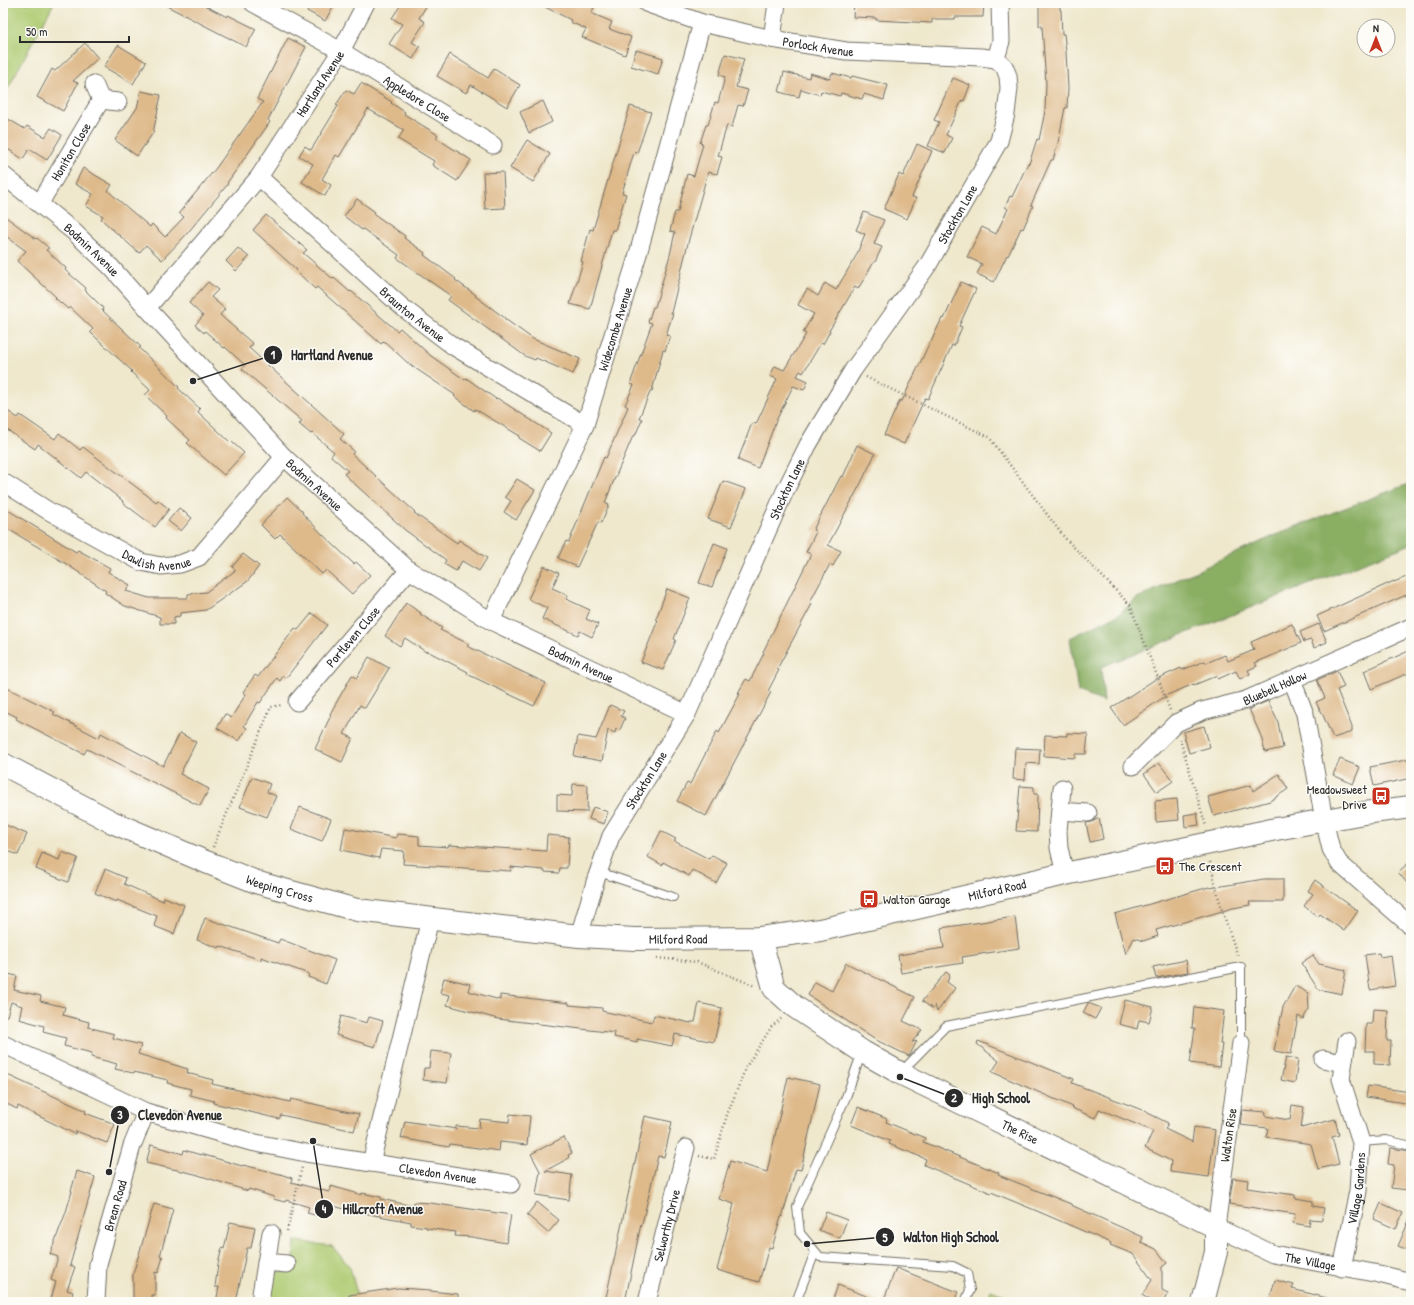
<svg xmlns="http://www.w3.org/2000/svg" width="1414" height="1305" viewBox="0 0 1414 1305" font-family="'Patrick Hand',sans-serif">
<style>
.green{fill:#aecb72;stroke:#6c7b4e}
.forest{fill:#8aaf64;stroke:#5a6d48}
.building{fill:#deb98a}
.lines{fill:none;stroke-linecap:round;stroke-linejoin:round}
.lane-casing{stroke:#706d64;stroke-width:10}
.street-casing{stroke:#706d64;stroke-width:19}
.secondary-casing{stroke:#706d64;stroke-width:24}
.highway-casing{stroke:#706d64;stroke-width:24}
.path{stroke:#706d64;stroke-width:2.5;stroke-dasharray:1 3;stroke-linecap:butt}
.lane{stroke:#fff;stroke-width:8}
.street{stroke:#fff;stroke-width:17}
.secondary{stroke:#fff;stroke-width:22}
.highway{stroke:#fff;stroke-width:22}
.labels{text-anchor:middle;stroke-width:3;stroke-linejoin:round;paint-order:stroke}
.street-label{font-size:13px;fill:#2b2b2b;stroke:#fdfcf7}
.poi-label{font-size:13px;fill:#2b2b2b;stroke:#fdfcf7;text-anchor:start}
.leader{fill:none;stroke:#2b2b2b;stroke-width:1.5}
.callout-dot{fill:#2b2b2b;stroke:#fdfcf7;stroke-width:1.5}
.mark-label{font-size:12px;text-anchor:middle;font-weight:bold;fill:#fff}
.callout-label{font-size:14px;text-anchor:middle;font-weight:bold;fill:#2b2b2b;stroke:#fdfcf7;stroke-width:3;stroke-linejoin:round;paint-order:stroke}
</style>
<rect width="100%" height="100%" fill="#fdfcf7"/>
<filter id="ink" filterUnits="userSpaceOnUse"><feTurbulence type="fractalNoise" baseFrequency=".025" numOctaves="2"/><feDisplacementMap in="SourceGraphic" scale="8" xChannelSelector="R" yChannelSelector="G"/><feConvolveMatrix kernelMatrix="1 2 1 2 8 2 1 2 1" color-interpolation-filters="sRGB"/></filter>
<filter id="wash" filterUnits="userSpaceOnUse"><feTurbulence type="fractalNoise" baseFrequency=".012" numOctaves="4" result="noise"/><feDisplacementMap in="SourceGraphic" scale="16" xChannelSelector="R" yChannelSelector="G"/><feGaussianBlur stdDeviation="0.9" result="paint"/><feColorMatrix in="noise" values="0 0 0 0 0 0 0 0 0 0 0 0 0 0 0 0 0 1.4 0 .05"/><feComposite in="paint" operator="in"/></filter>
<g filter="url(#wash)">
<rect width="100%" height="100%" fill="#efe8cd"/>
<path class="green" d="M3,3h51l-51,94z
M295,1241l37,5 18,21 9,35h-89l-1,-16 7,-14 17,-1z
M991,1290l30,12h-35z"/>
<path class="forest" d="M1411,483v61l-310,123 3,35 -26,-10 -8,-54 49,-24 18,-16 150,-68z"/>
<g id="blocks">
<path class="building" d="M161,3h39l27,14 1,-2 28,14 -10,18z
M311,3h24l-10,18 -18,-10z
M402,3h26l-9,15 6,4 -13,20 8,5 -7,12 -24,-15 13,-20 -10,-6z
M537,3h46l11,5 -3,5 21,9 -3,7 22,8 -6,18 -43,-18 4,-8 -16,-7 1,-2z
M854,3h130l-1,14h-28v2h-23v4l-56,-3v-2l-23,-1z
M1039,3h21v7h1l1,24h2l2,18 2,36 -1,20h-2l-7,35 -5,17h-2l-20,45 2,1 -10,23 -2,-1 -13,28 -1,-1 -13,27 -17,-8 5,-10 -15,-7 15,-30 14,7 12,-25 -3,-2 5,-11 2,1 16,-34 1,1 8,-25 2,1 6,-29 1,-27 -4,-58h-3z
M288,38l18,9 -38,73 2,2 -43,61 1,1 -43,52 -23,24 -16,-15 -7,8 -38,-34 2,-3 -17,-10 7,-12 -18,-10 8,-16 29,17 -4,6 42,36 2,-3 13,13 19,-20 -5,-4 37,-45 47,-66 -6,-3z
M85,43l13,15 -25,23 5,2 -15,28 -26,-14 15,-28 3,2z
M118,45l28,17 -13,22 -29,-17z
M636,50l27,8 -5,16 -27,-8z
M450,54l38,24 6,-9 26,16 -13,22 -36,-22 -5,8 -29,-17z
M725,54l19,5 -8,28 12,3 -5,16 -5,-1 -6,22 -5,-2 -9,31 4,1 -5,17 -9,-2 -19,67 -18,74h2l-7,22 4,1 -5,15 -2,-1 -11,41 -1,-1 -12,28 3,1 -7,17h-2l-21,49 -7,18 4,2 -8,18 -3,-1 -21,45 -19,-9 8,-17 3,1 35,-85 2,1 22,-51 -3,-2 9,-20 -4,-1 22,-61 -4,-1 5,-15h2l15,-52 5,-23 -5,-1 5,-19h3l9,-38 7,2 9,-32 -3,-1 6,-18h2l7,-23 3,1 7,-26 -6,-2z
M784,72l25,6 1,-5 20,6 2,-6 19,5 1,-2 36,9 -4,15 -20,-6 -2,5 -21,-6 -1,3 -19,-5 -1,4 -19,-6 -2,8 -20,-5z
M953,78l17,7 -6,16 -2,-1 -16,35 6,3 -7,15 -17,-7 11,-24 -5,-2z
M361,83l31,19 -1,1 14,9 -1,2 34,21 -2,3 35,22 -14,21 -25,-16 2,-4 -36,-22 6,-9 -36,-21 -29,48 -3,-2 -14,24 9,6 -6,11 -23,-14 11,-18 -14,-8 6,-10 6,4 27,-44 -2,-1 10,-15 8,4z
M141,91l20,4 -8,38 -16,23 -22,-16 22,-32z
M543,101l9,21 -23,11 -9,-21z
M630,106l21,6 -14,41 -3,-1 -12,41 4,1 -11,36h-3l-22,79 -20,-5 13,-42 -2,-1 9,-32 3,1z
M3,116l22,13 2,-3 18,11 6,-9 11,7 -15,25 -18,-11 -6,10 -20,-13z
M527,140l23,14 -17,28 -23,-14z
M917,144l15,7 -20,46 4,1 -9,21 -23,-10 15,-35 4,2z
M503,172l2,36 -20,1 -2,-36z
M357,199l18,13 -1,2 31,22 -1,2 21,15 -1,2 32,24 -1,1 21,15 -1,1 30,22v1l28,20 47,20 -7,15 -37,-16 -1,2 -10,-4 -77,-56 3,-4 -54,-38 2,-3 -36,-26 -1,1 -18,-14z
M864,212l20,8 -10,24 8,3 -7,15h-1l-16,27 -3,-2 -26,44h1l-7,13 -2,-1 -18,30 -3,-2 -3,5 11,5 -4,9 -11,-4 -17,35 -18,47 -20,-8 14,-37 4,1 21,-45 -7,-3 5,-10 9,4 22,-36 -3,-2 11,-18 -16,-9 9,-16 11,7 7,-13 11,7 20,-34 9,-22 -9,-4z
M3,215l33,24 1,-1 12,10 -3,2 20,18 -1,2 21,18 -1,2 18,18 -1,2 39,37 -2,1 40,39 -1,1 22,21 -2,3 32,30 1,-1 13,12 -20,22 -37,-32 3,-3 -24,-22 1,-2 -22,-21 5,-5 -19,-18 1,-1 -42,-39 3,-3 -23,-22 -2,2 -13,-11 1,-1 -39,-36 9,-10 -23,-17z
M266,215l41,35 -4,3 30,26 1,-1 16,14 1,-1 46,40 3,-3 31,28 34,24 1,-2 30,21 1,-1 54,35 -11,18 -21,-13 1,-2 -45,-27 -1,2 -20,-15 1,-1 -46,-31 -25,-23 -3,3 -64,-57 -2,2 -19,-18 1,-1 -44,-40z
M238,248l11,9 -13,14 -10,-10z
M208,282l10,8 -7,7 14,12 -5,6 33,29 -4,4 95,86 -4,5 14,12 -2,3 63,58 -1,1 43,30 2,-3 28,18 -8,13 -17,-10 -6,10 -12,-7 2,-4 -41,-30 -61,-56 4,-3 -17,-15 3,-4 -22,-19 -1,1 -12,-10 3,-3 -60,-52 3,-4 -20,-18 -1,1 -19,-17 -1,2 -9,-8 8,-9 -14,-13z
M961,282l15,7 -17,37 3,1 -8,19 -2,-1 -24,54 -3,-1 -21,46 -20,-9 16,-35 2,1 28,-59h1l11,-24 2,1z
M3,408l15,10 2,-3 35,24 4,-6 21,17 3,-3 73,55 2,-2 11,9 -14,18 -33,-25 1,-1 -37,-29 -5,6 -43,-34 -3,5 -32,-22z
M857,445l18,9 -14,29 -33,62 13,6 -8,15 -3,-2 -20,38 2,2 -35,65 2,1 -11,21 3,1 -65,124 -29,-15 10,-18 3,1 27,-53 2,2 21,-39 -2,-1 8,-14 4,2 14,-28 -1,-1 48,-98 -5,-2 10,-20 -3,-2 28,-54 2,1z
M517,479l18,11 -19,30 -12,-8 7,-11 -6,-4z
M723,481l23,8 -15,38 -23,-8z
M287,497l16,15 -1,1 21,22 31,29 2,-2 14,13 -18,19 -26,-24 -4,4 -42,-40 -5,5 -14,-14z
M3,507l73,45 2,-2 32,18 -2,4 22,13 -4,6 23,7h39v-4l18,-2 30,-22 -4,-3 11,-13 16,12 -11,15 -42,29 -26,3v3l-6,1v7h-14v-7l-35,-11 -20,-13 1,-2 -38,-26 -65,-39z
M179,508l13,10 -11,13 -13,-10z
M714,543l13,5 -15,39 -13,-4z
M544,566l15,7 -7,15 16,7 -2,4 24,11 -4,9 12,5 -6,13 -12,-6 -2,4 -36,-16 5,-11 -19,-9z
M1411,575v18l-87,38 -7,-15 77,-35v1z
M667,589l23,9 -16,41 2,1 -13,30 -22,-8 17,-42 -2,-1z
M406,603l15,10 -1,1 22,14 -2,2 29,14 -2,2 79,37 -12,23 -67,-32 1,-2 -41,-21 -1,1 -21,-14 -5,8 -15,-10z
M312,613l15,12 -41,53 -3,-2 -3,5 -3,-3 -17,25 -2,-1 -14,24 3,2 -8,13 -22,-13 8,-14 6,4 15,-24 -3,-2 12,-17 3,2 37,-49 3,2z
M1292,624l9,19 -46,20 2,3 -9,4 2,4 -10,5 -4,-8 -18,8 -2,-3 -22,9v-1l-27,11 -44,30 -12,-17 43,-28 27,-12 1,2 23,-9 1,2 19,-8 3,6 26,-11 -3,-8z
M1319,624l8,18 -13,6 -3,-8 -7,2 -4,-10z
M1411,650v22l-40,17 -7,-18z
M369,657l20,11 -24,40 -5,-3 -16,29 9,4 -11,24 -27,-13 16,-34 -1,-1 22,-39 5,3z
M1337,671l7,16 -7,3 15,37v5l-19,6 -11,-25h-1l-5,-11 9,-4 -8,-18z
M3,686l52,26 -2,2 46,24 2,-5 62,33 17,-33 16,9 -16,32 29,15 -9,17 -113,-57 -3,5 -68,-35 1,-2 -14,-7z
M1268,701l10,21 5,26 -18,4 -4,-16 -12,-27z
M610,705l14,6 -3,5 4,2 -5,12 -4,-1 -1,4 -7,-3 -6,31 -28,-5 4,-20 18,3z
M1204,726l6,21 -21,6 -6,-21z
M1067,733l21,1 -2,20h-11v4l-31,-2 1,-21 22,1z
M1015,748l25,1 -1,15 -13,-1 -1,17 -12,-1z
M1340,759l20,8 -7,17 -20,-9z
M1411,759v19l-37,8 -4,-19z
M1159,763l14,18 -16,11 -13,-18z
M1279,774l9,15 -18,12 -56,15 -6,-19 43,-12 2,6z
M252,777l18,7 -3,8 9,4 -9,21 -27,-10z
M573,784l15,1 -1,27 -30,-1v-16l15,1z
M1020,786l14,1v7h4l-1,38 -21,-1z
M1177,799l2,21 -23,2 -1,-21z
M300,807l31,12 -9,22 -31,-12z
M593,807l15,5 -4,12 -15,-5z
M1197,813l2,12 -14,2 -1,-12z
M1099,818l4,21 -13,3 -4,-19 6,-1z
M3,824l24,10 -9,21 -15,-6z
M345,828l51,10 1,-4 22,2v9l29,2 1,-2 97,6 1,-16 22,2 -2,31h-7l-1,5 -15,-1v-2l-33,-3v4l-108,-7 1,-13 -23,-2 -2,9 -38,-8z
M661,831l15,8 -2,2 35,18 3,-4 15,8 -11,20 -24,-13 -3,6 -26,-14 -1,3 -14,-8z
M62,852l16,6 -10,24 -32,-13 6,-16 17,7z
M1411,861v27l-13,-16z
M105,869l21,9 -2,6 39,17 1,-4 20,8 -10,29 -20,-8 3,-10 -40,-16 -1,2 -21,-9z
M1264,879h19v23h-34l1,3 -17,3 -77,22 2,6 -15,5 -9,-3 -8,16 -11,-40 94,-27 1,1z
M1315,880l43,31 -14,20 -24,-17 -2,3 -14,-11 9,-12 -5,-3z
M1015,917l4,31 -57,9 1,6 -62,10 -3,-18 46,-7 -3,-20z
M205,918l73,25 2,-4 55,21 -9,24 -18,-7 1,-3 -48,-17v3l-41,-14 -1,2 -22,-8z
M1379,953l1,4 11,-2 4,31 -25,4 -5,-35z
M1313,955l6,9 27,6 -4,24 -24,-5 -17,-26z
M1186,960l2,12 -32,6 -3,-11z
M846,963l69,34 -12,24 19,9 -10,12 5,-1 -8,15 -35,-17 -66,-44 7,-13 17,9z
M946,972l4,3 -3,7 8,6 -18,24 -2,-7 -2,4 -11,-8z
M3,973l14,3 -3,14 27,6 -1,5 25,6 -2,8 26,7 -1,5 26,7 -1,4 28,7 -3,9 50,15 -1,4 26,7 -1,4 78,18 1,-3 68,15 -5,17 -73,-16 -2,4 -66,-16 1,-2 -24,-6 1,-6 -24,-6 1,-3 -34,-8 -1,1 -18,-4 2,-5 -26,-7 1,-4 -28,-7 2,-8 -23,-6 1,-6 -25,-7 3,-13 -11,-4 -4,14h-4z
M444,978l26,6 -2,7 32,9v-5l69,8v2l33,3v3l50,11 2,-7 37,8v-1h4l4,-19 23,5 -8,34 -39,-8 -3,12 -35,-7v3l-23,-5 1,-4 -117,-14 -51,-14 3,-10 -10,-2z
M1295,986l13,7 1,16 -6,10 -5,-3 -7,38 -17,-3 9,-44z
M1125,1000l28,7 -4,15 -10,-2 -2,9 -18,-5z
M1088,1003l13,5 -6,11 -12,-6z
M1194,1007l30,4 -4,33h2l-3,23 -29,-4 5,-35h-3z
M1373,1009l15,1 -1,31h4l-1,24 -16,-1v-13h-9l1,-27h6z
M341,1016l26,7 2,-6 14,4 -8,26 -39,-12z
M978,1041l96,38 -2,4 70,27 26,13 -3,6 27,13 2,-15 21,3 -6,47 -39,-5 1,-11 -26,-13 8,-17 -54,-22 -4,9 -23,-10 1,-1 -81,-35 7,-11 -22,-17z
M431,1051l20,2 -4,30 -24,-3 1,-12h5z
M1286,1057l12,2 -3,24 -14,-3z
M3,1073l83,38 -1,2 30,11 -8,19 -31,-12 -1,3 -57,-28 -1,3 -14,-7z
M788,1077l32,7 -19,86 -5,-1 -14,48h-1l-9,31 -3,-1 -10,35 -42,-12 17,-66 -15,-5 11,-38 37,11z
M1368,1086l43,6v12l-45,-7z
M1292,1105l12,2 -3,21 34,-9 4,16 -7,2 7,27 -21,5 -7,-25 -45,-7 2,-9 -28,-3 2,-15 24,2 -1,4 25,4z
M858,1107l29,12 -1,3 39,16 -2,4 76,31 -1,2 73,29v1l72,32 -2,5 15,7 11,14 -5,4v23l6,3 -5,9h-10l-11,-7 10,-15 -19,-26 -23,-9 1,-2 -74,-32 -46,-19v1l-67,-28 2,-6 -37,-15 1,-3 -39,-16z
M510,1114l20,2 -3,29 -27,-3 -1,9 -49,-7 -1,3 -48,-9 4,-17 51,8v-3l23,2 1,-9 29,3z
M645,1116l27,6 -4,18 -4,17 -6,-1 -16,68h-1l-16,78h-20z
M564,1137l8,16 -4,2 1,3 -24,13 27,4 -3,25 -33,-5 4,-24 -9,-17z
M151,1145l32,9 1,-4 17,5v-1l41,12 1,-1 37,9 12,4 -1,4 38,10 2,-6 31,9v-2l19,4v2l32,7 1,-4 16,1 81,12 -5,28 -34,-6 -17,-1 1,-4 -30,-4 1,-1 -16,-2v-3l-63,-12 -25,-7 -4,13 -12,-3 2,-6 -23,-7 -1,2 -12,-3 1,-2 -25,-8 -1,2 -53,-17 -49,-11z
M1390,1148l21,3v22l-3,17 -17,-2 3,-23 -6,-1z
M77,1171l18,6 -25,88 5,2 -8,23 6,2 -3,10h-20l6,-20 -5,-2 7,-23 -8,-3 16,-42 6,-21h-1z
M1233,1178l15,2 -1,8 48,7v3l18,3v5l11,2 -2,12 -12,-1 -1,7 -16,-3 2,-9 -66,-10z
M537,1202l22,18 -11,13 -21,-18z
M1381,1203l22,10 -7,16 -22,-10z
M154,1204l19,5 -13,47 3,1 -5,16 -3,-1v23h-4l1,7h-19v-28z
M826,1212l21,8 -7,18 -21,-8z
M1411,1216v35l-13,-5z
M230,1222l25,5 -4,21h-4l-11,54h-20l3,-15h-4l3,-23 4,-16 2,1z
M896,1268l62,24 -4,10h-71z
M1275,1280l19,5 -2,4 35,9 -1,4h-57z
M838,1285l41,16v1h-47z
M398,1288l33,2v1l27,3v8h-108l-1,-7z"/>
</g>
</g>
<g filter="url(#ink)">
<use href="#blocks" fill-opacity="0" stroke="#706d64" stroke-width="1"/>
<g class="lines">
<defs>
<path id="lane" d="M599,872l74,25
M862,1052l-16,45 -49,110 3,26 20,24 133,9 14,7 3,17 -5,12
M901,1072l45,-46 295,-59v76
M1361,1142l25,-2 25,6
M796,1302l19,-50"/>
<g id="street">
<path id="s1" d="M253,3l88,48 152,94"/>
<path id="s2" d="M646,3l56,20 70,16 74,12 135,6 15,2"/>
<path d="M772,39l5,-36"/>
<path d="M996,59l5,-18 -1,-38"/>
<path d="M94,84l7,16 17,2"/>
<path id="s3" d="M3,175l70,56 38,36 36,41 137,149 125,113 82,51 196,93"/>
<path id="s4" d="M259,177l143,130 51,39 132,79"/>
<path id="s5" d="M40,203l61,-103"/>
<path id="s6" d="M147,308l112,-131 82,-126 25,-48"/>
<path id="s7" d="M3,482l44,28 94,52 20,4 19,-2 19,-7 85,-100"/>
<path id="s8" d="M491,621l94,-196 53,-171 64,-231"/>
<path d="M1292,680l13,34 19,106 7,29 8,14 72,63"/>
<path id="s9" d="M297,702l112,-132"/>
<path id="s10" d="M1133,766l43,-43 26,-12 44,-11 165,-73"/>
<path d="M1062,788l-4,43 1,17 6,26"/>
<path d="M1060,811l28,2"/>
<path id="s11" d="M579,936l17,-57 15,-43 76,-122 98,-223 23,-46 45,-75 75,-105 71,-124 7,-27 3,-26 -1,-12 -4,-10 -8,-7"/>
<path id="s12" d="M1241,1043l-25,184 57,27 106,20 32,8"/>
<path id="s13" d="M3,1044l143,68 105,30 55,11 205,31"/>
<path d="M1323,1059l20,4"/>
<path d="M371,1163l59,-244"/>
<path d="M266,1262l21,2"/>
<path id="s14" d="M1342,1268l16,-77 3,-49 -20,-63 6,-38"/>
<path id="s15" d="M96,1302l2,-38 34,-118 14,-34"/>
<path d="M261,1302v-8l10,-61"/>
<path id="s16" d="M647,1302l39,-154"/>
</g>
<g id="secondary">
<path id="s17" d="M760,938l14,50 21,19 68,45 37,21 316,154v25l-13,50"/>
</g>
<g id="highway">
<path id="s18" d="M3,764l109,58 94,40 53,21 98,27 222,26 56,3 125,-1 60,-8 245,-56 211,-45 88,-16 47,-6"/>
</g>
</defs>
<use href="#lane" class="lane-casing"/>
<use href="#street" class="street-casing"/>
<use href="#secondary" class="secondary-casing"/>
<use href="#highway" class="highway-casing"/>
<path class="path" d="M866,377l123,60 75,100 66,68 40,105
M1180,739l26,87
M213,847l58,-140 11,-2
M1210,862l11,45 17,50
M657,958l40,4 58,24
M699,1156l15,3 13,-44 19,-48 26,-41 10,-8
M287,1231l15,-64"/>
<use href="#lane" class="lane"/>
<use href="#street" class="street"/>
<use href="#secondary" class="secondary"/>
<use href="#highway" class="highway"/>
</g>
</g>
<defs>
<symbol id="bus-square" viewBox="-11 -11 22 22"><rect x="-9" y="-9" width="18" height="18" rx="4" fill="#c8321e" stroke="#fdfcf7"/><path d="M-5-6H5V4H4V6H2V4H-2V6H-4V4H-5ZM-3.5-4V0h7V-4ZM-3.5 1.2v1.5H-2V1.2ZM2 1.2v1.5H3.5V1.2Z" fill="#fff"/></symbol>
</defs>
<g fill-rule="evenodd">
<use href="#bus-square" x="1370" y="785" width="22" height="22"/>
<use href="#bus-square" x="1154" y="855" width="22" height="22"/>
<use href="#bus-square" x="858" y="888" width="22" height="22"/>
</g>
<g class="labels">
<g class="street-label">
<text dy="5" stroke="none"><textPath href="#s2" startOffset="178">Porlock Avenue</textPath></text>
<text dy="5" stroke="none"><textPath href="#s6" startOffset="284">Hartland Avenue</textPath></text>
<text dy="5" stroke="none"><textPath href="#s1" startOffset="190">Appledore Close</textPath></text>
<text dy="5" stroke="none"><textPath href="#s5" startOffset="60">Honiton Close</textPath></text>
<text dy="5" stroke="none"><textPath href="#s11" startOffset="819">Stockton Lane</textPath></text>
<text dy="5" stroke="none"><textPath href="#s3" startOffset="116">Bodmin Avenue</textPath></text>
<text dy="5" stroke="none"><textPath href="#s4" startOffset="206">Braunton Avenue</textPath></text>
<text dy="5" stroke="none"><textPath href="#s8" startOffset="318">Widecombe Avenue</textPath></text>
<text dy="5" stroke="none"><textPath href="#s3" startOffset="440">Bodmin Avenue</textPath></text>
<text dy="5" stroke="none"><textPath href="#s11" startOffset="495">Stockton Lane</textPath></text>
<text dy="5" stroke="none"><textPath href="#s7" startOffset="175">Dawlish Avenue</textPath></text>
<text dy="5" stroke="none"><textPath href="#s9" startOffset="86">Portleven Close</textPath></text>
<text dy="5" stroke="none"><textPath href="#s3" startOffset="764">Bodmin Avenue</textPath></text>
<text dy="5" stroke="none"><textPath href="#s10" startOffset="166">Bluebell Hollow</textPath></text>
<text dy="5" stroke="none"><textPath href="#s11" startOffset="171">Stockton Lane</textPath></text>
<text dy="5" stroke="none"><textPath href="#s18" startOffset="304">Weeping Cross</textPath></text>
<text dy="5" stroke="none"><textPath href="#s18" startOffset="1031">Milford Road</textPath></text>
<text dy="5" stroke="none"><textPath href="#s18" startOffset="707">Milford Road</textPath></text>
<text dy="5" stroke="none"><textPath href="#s17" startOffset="338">The Rise</textPath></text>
<text transform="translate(1228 1135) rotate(-82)" y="5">Walton Rise</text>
<text dy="5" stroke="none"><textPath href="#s13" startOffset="457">Clevedon Avenue</textPath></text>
<text dy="5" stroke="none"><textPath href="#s14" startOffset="81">Village Gardens</textPath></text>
<text dy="5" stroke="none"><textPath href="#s15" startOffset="99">Brean Road</textPath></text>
<text dy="5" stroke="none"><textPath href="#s16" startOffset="79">Selworthy Drive</textPath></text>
<text dy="5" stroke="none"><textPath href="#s12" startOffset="287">The Village</textPath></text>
</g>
<g class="poi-label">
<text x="1367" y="794" text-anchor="end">Meadowsweet<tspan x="1367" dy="15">Drive</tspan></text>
<text x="1179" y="871">The Crescent</text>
<text x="883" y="904">Walton Garage</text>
</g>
</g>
<path class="leader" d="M193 381L273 355M900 1077L954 1098M109 1172L120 1115M313 1141L324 1209M807 1244L885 1237"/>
<g class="callout-dot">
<circle cx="193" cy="381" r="4"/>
<circle cx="900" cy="1077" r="4"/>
<circle cx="109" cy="1172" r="4"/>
<circle cx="313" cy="1141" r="4"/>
<circle cx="807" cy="1244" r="4"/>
<circle cx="273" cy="355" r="10"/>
<circle cx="954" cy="1098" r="10"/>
<circle cx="120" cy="1115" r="10"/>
<circle cx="324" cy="1209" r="10"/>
<circle cx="885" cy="1237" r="10"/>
</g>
<g class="mark-label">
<text x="273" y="359">1</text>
<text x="954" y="1102">2</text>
<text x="120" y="1119">3</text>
<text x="324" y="1213">4</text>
<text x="885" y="1242">5</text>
</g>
<g class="callout-label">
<text x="332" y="360">Hartland Avenue</text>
<text x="1001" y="1103">High School</text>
<text x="180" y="1120">Clevedon Avenue</text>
<text x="383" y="1214">Hillcroft Avenue</text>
<text x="951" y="1242">Walton High School</text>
</g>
<rect width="1414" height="1305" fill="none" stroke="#fdfcf7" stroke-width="16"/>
<g transform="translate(1376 38)"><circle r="19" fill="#fdfcf7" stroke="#a9a8a5"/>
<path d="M0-3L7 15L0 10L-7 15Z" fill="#c8321e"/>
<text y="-6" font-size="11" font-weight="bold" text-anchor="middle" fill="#2b2b2b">N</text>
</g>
<path d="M20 36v6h109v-6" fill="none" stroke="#2b2b2b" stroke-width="2"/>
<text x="26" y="36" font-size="12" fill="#2b2b2b" stroke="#fdfcf7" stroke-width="3" paint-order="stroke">50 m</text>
</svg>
